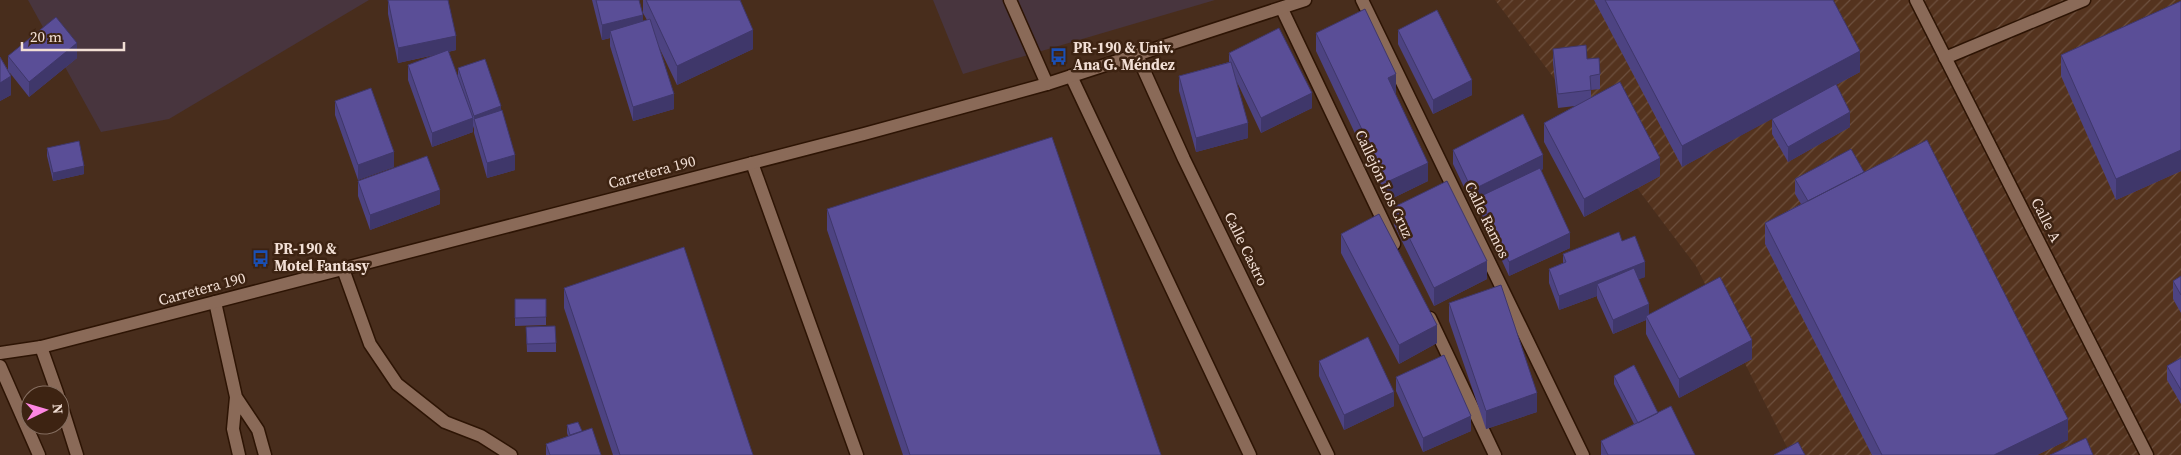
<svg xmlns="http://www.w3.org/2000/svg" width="2181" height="455" viewBox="0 0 2181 455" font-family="'Source Serif 4',serif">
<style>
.industrial{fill:url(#industrial-furrows)}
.education{fill:#48353e}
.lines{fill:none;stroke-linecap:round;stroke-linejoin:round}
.service-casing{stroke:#2d1404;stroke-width:15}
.minor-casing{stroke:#2d1404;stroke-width:15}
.tertiary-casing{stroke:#2d1404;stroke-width:15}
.service{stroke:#8a6a58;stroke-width:12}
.minor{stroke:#8a6a58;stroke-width:12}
.tertiary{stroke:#8a6a58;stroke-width:12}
.wall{fill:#4d4382}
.shaded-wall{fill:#3f376a}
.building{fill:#5a4e97;stroke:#3f376a}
.labels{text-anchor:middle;stroke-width:5;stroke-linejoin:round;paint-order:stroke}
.poi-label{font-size:15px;font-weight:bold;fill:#f2dfd5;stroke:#3d2312;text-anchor:start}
.street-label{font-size:15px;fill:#f2dfd5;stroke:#3d2312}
</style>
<defs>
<pattern id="industrial-furrows" width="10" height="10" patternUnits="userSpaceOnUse" patternTransform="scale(1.25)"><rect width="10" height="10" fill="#54331e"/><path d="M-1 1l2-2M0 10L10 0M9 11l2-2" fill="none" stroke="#6d503e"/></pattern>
</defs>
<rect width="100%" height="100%" fill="#482d1c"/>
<path class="industrial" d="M1495,0h686v455h-390l-95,-189z"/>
<path class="education" d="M28,0h341l-200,119 -68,13z
M933,0h282l-252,74z"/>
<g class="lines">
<defs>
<path id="service" d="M1010,0l37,84
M1071,76l179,379
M752,163l105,292
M343,269l27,75 27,40 48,38 36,14 30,19
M215,302l21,95 -3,32 6,26
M41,347l17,48
M0,366l39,89
M236,397l22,33 7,25
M60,401l17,54"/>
<path id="minor" d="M1362,0l221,455
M1916,0l231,455
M1282,9l112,235
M1137,55l47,104 144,296
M1945,58l139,-58
M1430,318l65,137"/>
<path id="tertiary" d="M0,353l41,-6 823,-213 183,-50 258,-84"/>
</defs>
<use href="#service" class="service-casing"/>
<use href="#minor" class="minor-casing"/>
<use href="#tertiary" class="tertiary-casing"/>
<use href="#service" class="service"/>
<use href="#minor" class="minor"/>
<use href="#tertiary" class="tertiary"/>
</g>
<path class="wall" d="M388,0l68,50 -8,2 10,26v-10l43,43 14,59 -28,8 -13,-45v-4l-1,-3v6l-41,15 -24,-67v-15l31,-11 -41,9 -10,-49z
M592,0h47l4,21 4,-1 -4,-7v-13h97l13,49 -76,36 -19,-40 16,64 -41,12 -23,-75v-8l-8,2z
M1594,0h239l27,72 -24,13 14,42 -62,35 -16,-28v-15l44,-24 -134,72z
M2181,1v170l-65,29 -55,-124v-21z
M1398,30l74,65 -39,19 -35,-70z
M1316,33l80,60h-1l33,88 -41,20 -71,-150z
M1553,49l34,10 13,15v15l-9,1v8l69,78 -76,41 -40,-75v-19l31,-17 -17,2 -5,-45z
M1229,53l83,55 -51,25 -24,-51 11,56 -52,14 -17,-61v-15l50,-14z
M8,56l69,2 -48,39 -19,-24 1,22 -11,6v-44l8,13z
M335,101l59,66 -36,13 -23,-65z
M47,148l37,26 -31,7 -6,-25z
M1453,150l90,19 -2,1 29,78 -61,28 -30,-65v-10l-7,3 -19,-40z
M1864,172l204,268 -31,15h-165l-107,-211v-21l36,-19 -6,-10v-15z
M358,181l82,23 -70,26 -12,-34z
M1394,207l93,72 -53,27 -40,-81z
M827,209l334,246h-258l-76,-225z
M1341,234l96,109 -38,21 -58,-111z
M1622,241l23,36 -7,2 11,35 103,45 -73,39 -33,-64v-14l-33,14 -16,-36v-2l-38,14 -10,-27v-14l14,-6v-9z
M2181,276v37l-8,-14v-18z
M564,288l189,167h-140l-49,-147z
M515,299h31v26l-31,1z
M1449,303l88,109 -51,17 -37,-108z
M526,327l30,16v9h-29z
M2181,358v46l-14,-24v-14z
M1319,361l75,45 -50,24 -25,-54z
M1614,376l44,37 37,42h-94v-14l33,-17 -20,-40z
M1396,377l75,54 -48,21 -27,-61z
M567,425l15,6 19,24h-55v-11l22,-8 -1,-3z"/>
<path class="shaded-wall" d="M643,15v14l-33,2v7l-8,2v-15z
M753,30v19l-76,36v-19z
M456,36v14l-58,13v-15z
M77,43v15l-48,39v-15z
M1860,51v21l-178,95v-21z
M1396,74v19l-8,4v-19z
M11,76v19l-11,6v-18z
M1472,80v15l-39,19v-14z
M1312,93v15l-51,25v-15z
M674,94v15l-41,12v-14z
M501,106v15l-27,-1v-4z
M1850,112v15l-62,35v-15z
M473,118v14l-41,15v-14z
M1248,123v15l-52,14v-14z
M2181,150v21l-65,29v-21z
M394,152v15l-36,13v-15z
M515,155v15l-28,8v-15z
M1543,155v14l-63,31 -1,-3v4l-7,3v-14z
M1660,158v18l-76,41v-18z
M1428,163v18l-41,20v-19z
M84,166v8l-31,7v-8z
M440,190v14l-70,26v-15z
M1570,233v15l-61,28v-14z
M1487,261v18l-53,27v-18z
M1645,262v15l-43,17 -5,-10v12l-38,14v-14z
M1649,304v14l-3,-2v4l-33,14v-14z
M1437,325v18l-38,21v-19z
M1752,340v19l-73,39v-19z
M1394,392v14l-50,24v-15z
M1537,393v19l-51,17v-18z
M1471,416v15l-48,21v-14z
M2068,419v21l-31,15h-43z"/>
<path class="building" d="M388,0h60l8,36 -58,12z
M596,0h43l4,15 -41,10z
M646,0h94l13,30 -76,36z
M1605,0h228l27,51 -178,95z
M2181,1v149l-65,29 -55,-124z
M1365,9l31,65 -8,4 40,85 -41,19 -71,-149z
M1437,10l35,70 -39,20 -35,-70z
M56,17l21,26 -48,39 -21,-26z
M650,19l24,75 -41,13 -23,-76z
M1279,28l33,65 -51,25 -32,-65z
M1586,45l1,14 12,-1 1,16 -10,2 1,14 -33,4 -5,-45z
M448,50l25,68 -41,15 -24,-68z
M0,57l11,19 -11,7z
M485,59l16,47 -27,10 -16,-48z
M1231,62l17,61 -52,15 -17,-62z
M1620,82l40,76 -76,41 -40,-76z
M1836,84l14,28 -62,35 -16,-28z
M371,88l23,64 -36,13 -23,-64z
M502,110l13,45 -28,8 -13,-44z
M1523,114l20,41 -71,35 -19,-40z
M1052,137l109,318h-251l-83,-246z
M1927,140l141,279 -74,36h-112l-117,-232z
M79,141l5,25 -31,7 -6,-25z
M1851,149l13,23 -56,29 -13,-22z
M427,156l13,34 -70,25 -12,-34z
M1540,168l30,65 -61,29 -30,-65z
M1447,181l40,80 -53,27 -40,-81z
M1379,214l58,111 -38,20 -58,-111z
M1619,232l3,9 13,-5 10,26 -86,34 -10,-27 17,-7 -3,-8z
M684,247l69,208h-133l-56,-167z
M1634,268l15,36 -36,16 -16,-36z
M2181,276v19l-8,-14z
M1720,277l32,63 -73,39 -33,-63z
M1501,285l36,108 -51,18 -37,-108z
M515,299h31v18l-31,1z
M555,326l1,17 -29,1 -1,-17z
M1368,337l26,55 -50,23 -25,-54z
M1444,355l27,61 -48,22 -27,-61z
M2181,358v32l-14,-24z
M1634,365l24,48 -20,10 -24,-47z
M1671,406l24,49h-87l-7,-14z
M578,422l4,9 -12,4 -3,-10z
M592,428l9,27h-51l-4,-11z
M2086,438l7,17h-43z
M1798,442l7,13h-31z"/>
<defs>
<symbol id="bus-bare" viewBox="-9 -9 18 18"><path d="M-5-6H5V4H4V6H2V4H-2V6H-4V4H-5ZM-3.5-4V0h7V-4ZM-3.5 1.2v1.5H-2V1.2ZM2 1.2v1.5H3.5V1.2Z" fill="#1a4fb4" stroke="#3d2312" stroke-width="2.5" paint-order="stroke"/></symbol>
</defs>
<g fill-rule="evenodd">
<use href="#bus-bare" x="1046" y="44" width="25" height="25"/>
<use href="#bus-bare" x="248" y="246" width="25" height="25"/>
</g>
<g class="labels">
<g class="poi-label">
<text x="1073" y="53">PR-190 &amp; Univ.<tspan x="1073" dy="17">Ana G. Méndez</tspan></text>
<text x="274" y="254">PR-190 &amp;<tspan x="274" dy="17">Motel Fantasy</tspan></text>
</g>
<g class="street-label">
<text transform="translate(652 172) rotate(-15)" y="5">Carretera 190</text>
<text transform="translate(1384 184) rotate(65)" y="5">Callejón Los Cruz</text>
<text transform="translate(1487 220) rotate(64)" y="5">Calle Ramos</text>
<text transform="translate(2046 220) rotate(63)" y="5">Calle A</text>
<text transform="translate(1246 249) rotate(64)" y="5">Calle Castro</text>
<text transform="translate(202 289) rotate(-15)" y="5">Carretera 190</text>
</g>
</g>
<g transform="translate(45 410) rotate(85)"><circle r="24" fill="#3d2312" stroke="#856e60"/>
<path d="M0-4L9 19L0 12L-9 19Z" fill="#fd86e2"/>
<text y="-8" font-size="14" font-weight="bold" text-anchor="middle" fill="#f2dfd5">N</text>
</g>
<path d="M22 42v8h102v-8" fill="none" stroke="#f2dfd5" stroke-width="2.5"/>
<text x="30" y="42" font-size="15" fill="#f2dfd5" stroke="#3d2312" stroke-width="4" paint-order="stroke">20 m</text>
</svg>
